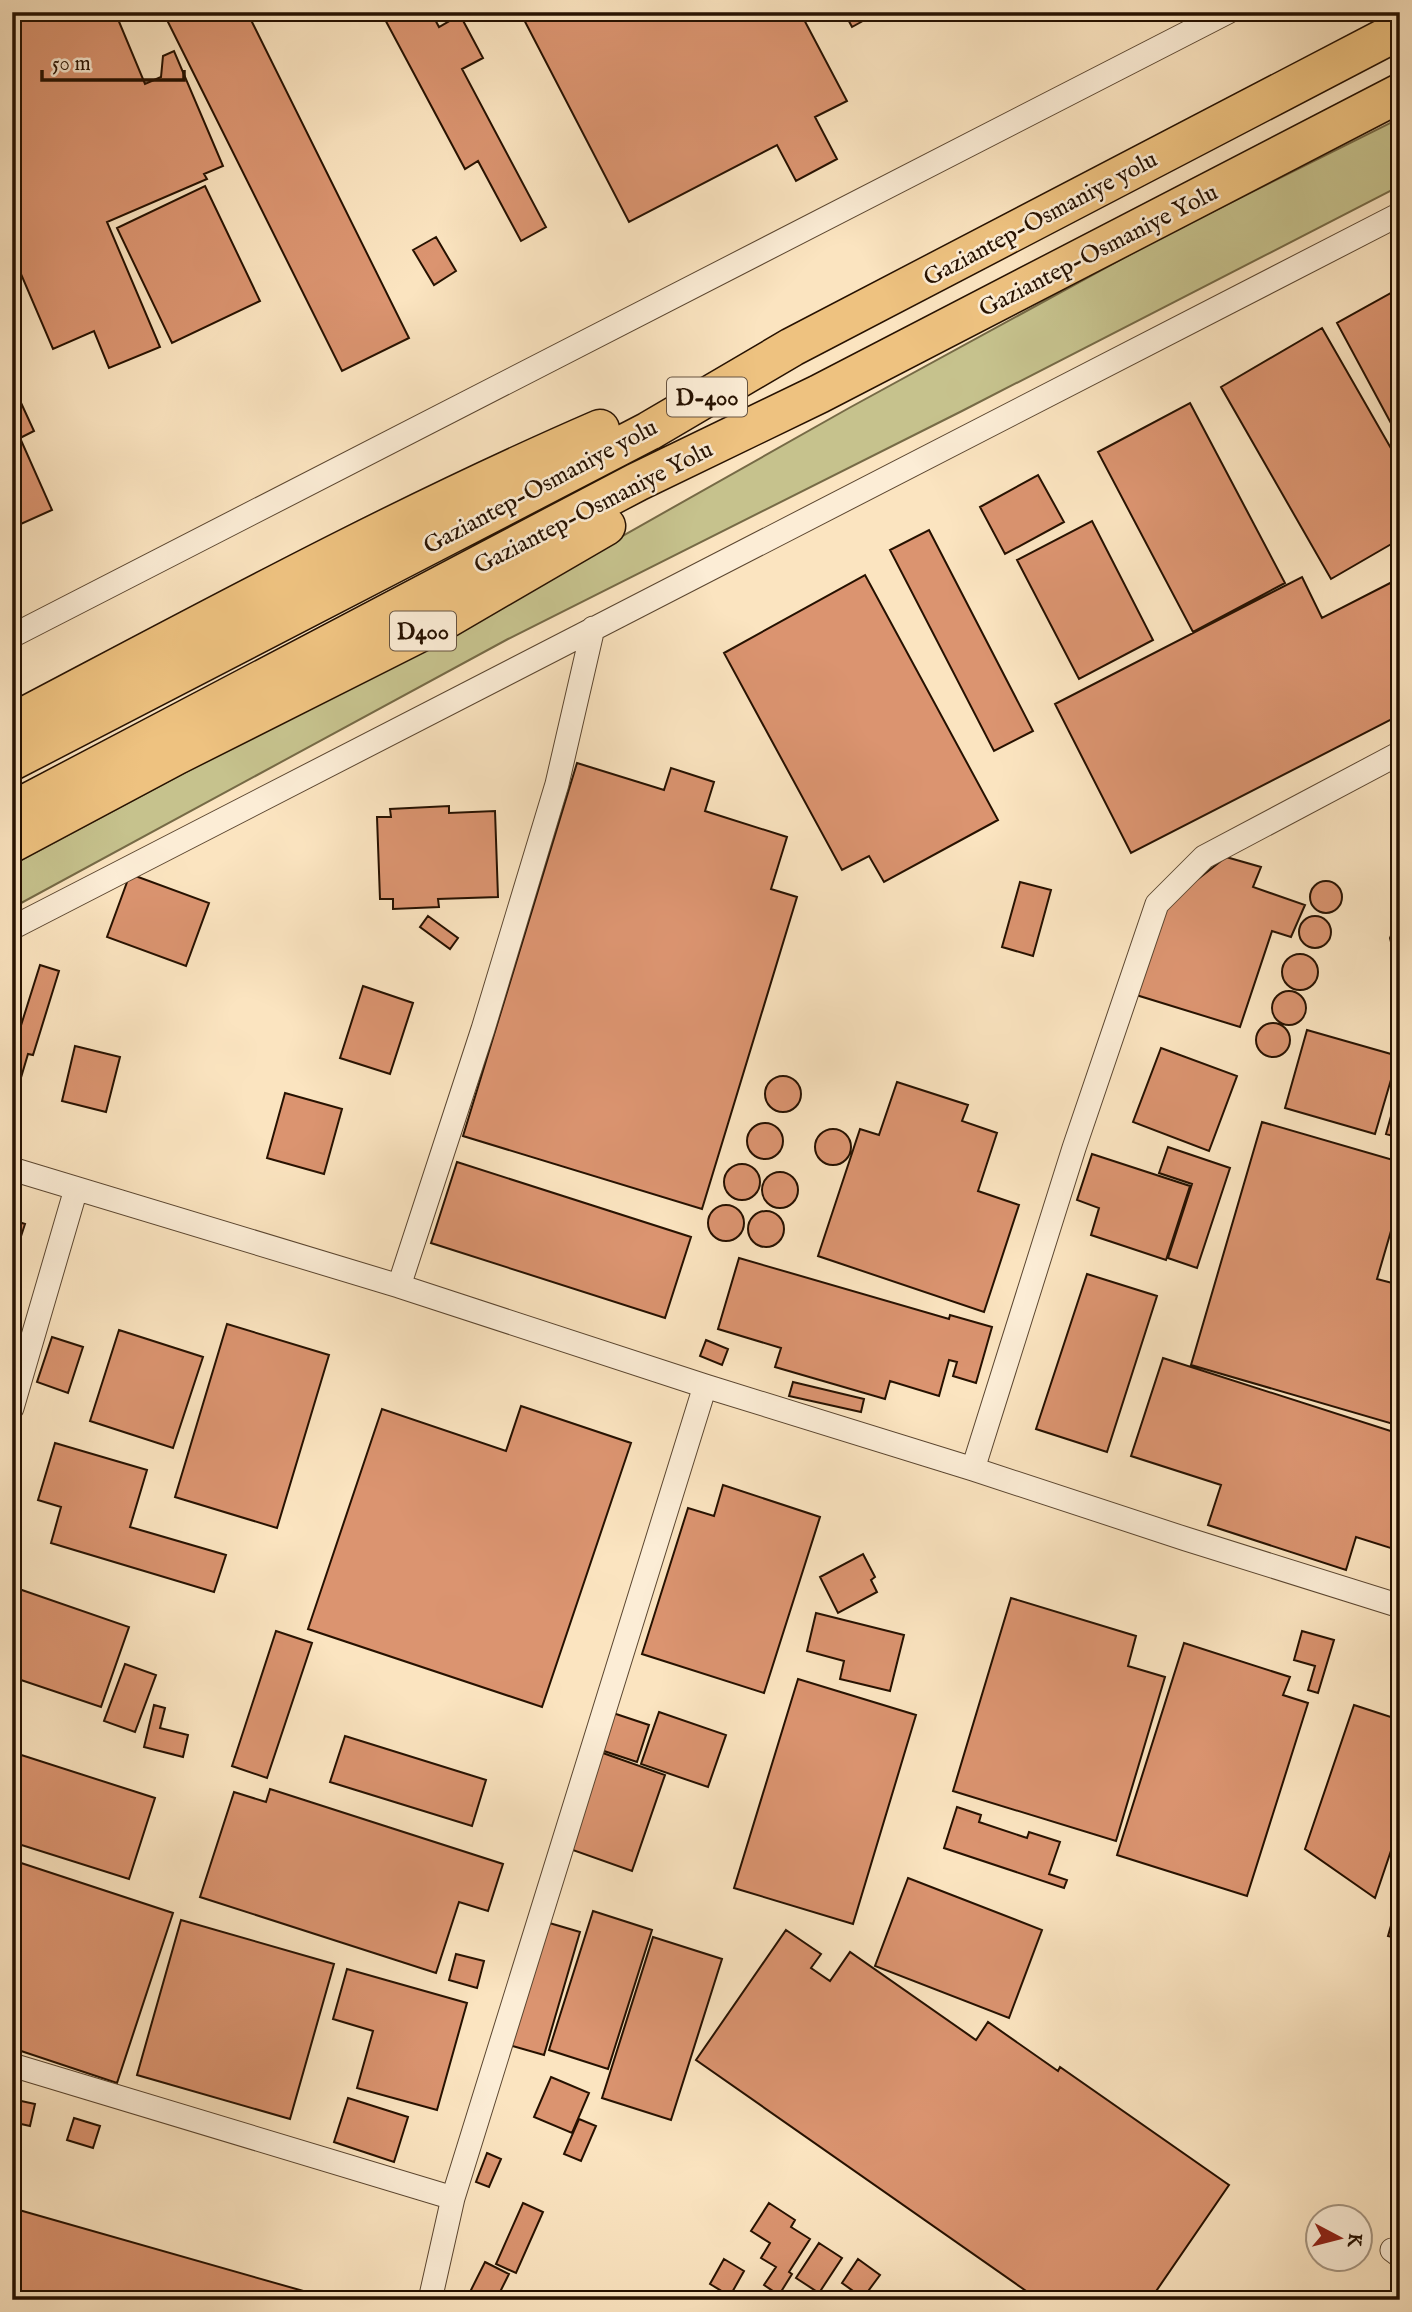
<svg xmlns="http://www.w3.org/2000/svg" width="1412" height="2312" viewBox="0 0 1412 2312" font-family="'IM FELL English',serif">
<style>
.green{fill:#c6c28d;stroke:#766a46;stroke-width:2}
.building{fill:#db9470;stroke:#261100;stroke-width:2}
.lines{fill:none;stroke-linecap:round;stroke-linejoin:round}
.minor-casing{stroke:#5b4630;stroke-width:25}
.trunk-casing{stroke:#261100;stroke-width:41}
.minor{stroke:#fcedd6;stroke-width:23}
.trunk{stroke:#eec280;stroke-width:38}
.labels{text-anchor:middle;stroke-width:5;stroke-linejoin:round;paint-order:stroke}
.shield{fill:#fcedd6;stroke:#665340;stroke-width:2}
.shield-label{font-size:23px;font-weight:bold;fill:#261100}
.street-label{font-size:24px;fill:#261100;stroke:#fcedd6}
</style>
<rect width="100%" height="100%" fill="#fbe4c0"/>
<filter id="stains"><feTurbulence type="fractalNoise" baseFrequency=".00286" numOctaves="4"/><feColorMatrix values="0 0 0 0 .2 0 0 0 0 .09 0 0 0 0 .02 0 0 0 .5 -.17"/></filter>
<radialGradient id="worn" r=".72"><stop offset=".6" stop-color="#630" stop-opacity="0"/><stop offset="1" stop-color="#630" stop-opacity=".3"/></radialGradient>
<path class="green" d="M1400,118v68l-438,225 -454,228 -496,269v-43l522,-279 315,-178 313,-171z"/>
<path class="building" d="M12,12h103l30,72 16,-7 2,-21 11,-5 49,115 -19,8 3,5 -100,43 53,125 -51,21 -15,-37 -41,18 -41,-96z
M163,12h84l162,326 -67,33z
M381,12h50l8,15 21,-12 23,43 -21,11 84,158 -25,14 -43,-80 -13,8z
M520,12h280l47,89 -32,16 22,42 -41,22 -19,-36 -148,77z
M844,12h35l-27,15z
M205,186l55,115 -88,42 -55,-115z
M436,237l20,34 -22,14 -21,-35z
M1400,288v152l-63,-117z
M1322,328l78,136v75l-69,40 -110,-192z
M16,392l18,39 -14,7 32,72 -40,18v-135z
M1190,403l95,180 -92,49 -95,-180z
M1038,475l26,47 -59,32 -25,-47z
M1092,521l61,119 -74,39 -62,-119z
M929,530l104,201 -39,20 -104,-201z
M865,575l133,245 -114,62 -15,-26 -27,14 -118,-217z
M1302,577l20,41 78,-40v137l-269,138 -76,-149z
M577,763l87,27 7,-22 43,14 -9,29 82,26 -16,52 26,8 -95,312 -239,-73z
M449,806v7l46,-2 3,86 -60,2 1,8 -46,2v-10h-13l-3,-82h14l-1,-8z
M1226,857l35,10 -8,20 52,18 -14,32 -19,-6 -32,96 -107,-33 32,-89z
M130,874l79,29 -23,63 -79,-29z
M1310 897a16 16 0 1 1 32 0a16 16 0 1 1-32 0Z
M1020,882l31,8 -18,66 -31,-9z
M428,916l30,22 -8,11 -30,-22z
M1299 932a16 16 0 1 1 32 0a16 16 0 1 1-32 0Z
M1400,925v31l-7,-6 -3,-12 2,-5z
M1282 972a18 18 0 1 1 36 0a18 18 0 1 1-36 0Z
M40,965l19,6 -26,84 -5,-1 -8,27 -8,-3v-24z
M363,986l50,17 -23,71 -50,-16z
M1272 1008a17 17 0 1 1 34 0a17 17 0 1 1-34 0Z
M1256 1040a17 17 0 1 1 34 0a17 17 0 1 1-34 0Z
M1307,1030l91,26 -23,78 -90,-26z
M75,1046l45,11 -14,55 -44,-11z
M1161,1048l76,28 -28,75 -76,-29z
M765 1094a18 18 0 1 1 36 0a18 18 0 1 1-36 0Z
M897,1082l71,23 -6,16 35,12 -19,58 41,14 -35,107 -166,-56 42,-127 19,6z
M1400,1084v54l-14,-4z
M285,1093l57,16 -18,65 -57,-16z
M1262,1122l138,40v38l-23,79 23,6v141l-209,-61z
M747 1141a18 18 0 1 1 36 0a18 18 0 1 1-36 0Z
M815 1147a18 18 0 1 1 36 0a18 18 0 1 1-36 0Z
M1168,1147l62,21 -33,100 -29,-10 24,-74 -33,-11z
M1092,1154l98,32 -24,74 -75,-25 8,-27 -22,-8z
M457,1162l234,75 -26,81 -234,-75z
M724 1182a18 18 0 1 1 36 0a18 18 0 1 1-36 0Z
M762 1190a18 18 0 1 1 36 0a18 18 0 1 1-36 0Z
M708 1223a18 18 0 1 1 36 0a18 18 0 1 1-36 0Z
M748 1229a18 18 0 1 1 36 0a18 18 0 1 1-36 0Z
M12,1220l13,4 -13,40z
M739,1258l210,61 1,-4 42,12 -16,56 -23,-7 4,-14 -8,-2 -10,36 -49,-15 -5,18 -110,-32 6,-19 -63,-19z
M1087,1274l70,22 -50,156 -71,-23z
M227,1324l102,31 -52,173 -102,-31z
M119,1330l84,27 -30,91 -83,-27z
M52,1337l31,10 -15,46 -31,-11z
M706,1340l22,9 -6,16 -22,-9z
M1163,1358l237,76v117l-44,-14 -10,33 -138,-45 13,-40 -90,-29z
M793,1382l71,17 -3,13 -72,-16z
M521,1406l110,37 -89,264 -234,-78 74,-220 124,42z
M55,1443l92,27 -17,57 96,28 -12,37 -163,-49 10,-36 -23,-7z
M723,1485l97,32 -56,176 -122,-39 46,-146 26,8z
M863,1554l12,23 -4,3 6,12 -39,21 -18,-36z
M19,1589l110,38 -28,80 -89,-30v-68z
M1011,1598l125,38 -8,30 37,11 -49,164 -163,-50z
M816,1613l88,22 -14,56 -50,-12 4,-18 -37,-10z
M276,1631l36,12 -45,135 -35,-12z
M1302,1631l32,9 -16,53 -10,-3 7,-24 -21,-6z
M1184,1643l106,34 -7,18 25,8 -61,193 -130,-41z
M125,1664l31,11 -21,57 -31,-11z
M798,1679l118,36 -63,209 -119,-36z
M154,1705l11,3 -5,20 28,7 -5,22 -39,-10z
M1354,1705l46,15v104l-25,74 -70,-49z
M659,1712l67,23 -18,52 -67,-23z
M613,1713l36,12 -12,37 -36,-12z
M345,1736l141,44 -14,46 -142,-44z
M12,1752l143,46 -26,81 -117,-37z
M600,1752l65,23 -33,96 -65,-23z
M270,1789l233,75 -15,47 -29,-9 -23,71 -236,-76 34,-105 32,10z
M957,1807l24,8 -2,7 48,16 2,-6 31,10 -11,32 18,6 -3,8 -120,-40z
M12,1860l161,53 -56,170 -105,-35z
M908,1878l134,52 -33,88 -134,-52z
M1396,1908l4,1v30l-12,-3z
M593,1911l59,19 -44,139 -59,-19z
M181,1920l153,44 -44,155 -153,-44z
M546,1922l34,10 -36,123 -35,-10z
M786,1930l35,24 -10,14 19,13 20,-29 126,88 12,-18 70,49 2,-4 169,118 -79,115h-22l-8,-5 -3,5h-78l-343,-240z
M653,1937l69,22 -51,161 -69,-22z
M456,1954l28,7 -7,27 -28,-8z
M347,1969l120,34 -30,107 -80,-22 16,-57 -40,-12z
M551,2077l38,16 -17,40 -38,-16z
M348,2098l60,19 -14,45 -60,-20z
M12,2099l23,5 -5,22 -18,-4z
M74,2118l26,8 -7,22 -26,-8z
M579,2119l17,7 -15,35 -17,-7z
M487,2153l14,6 -12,28 -13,-5z
M523,2203l20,9 -27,61 -20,-9z
M769,2203l26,17 -4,7 19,12 -21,33 3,2 -13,21 -15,-10 12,-18 -15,-9 9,-15 -19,-12z
M12,2208l323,92h-323z
M819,2243l23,15 -23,35 -23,-15z
M724,2259l20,12 -14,25 -20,-12z
M858,2259l22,16 -17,23 -21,-15z
M485,2262l24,12 -13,26h-11l-15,-8z"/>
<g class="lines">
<defs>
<path id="minor" d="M12,636l1216,-624
M12,928l1388,-714
M12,1169l387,117 306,100 268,83 213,70 214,67
M399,1286l84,-257 74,-245 36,-156
M12,1408l64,-219
M973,1469l101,-321 83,-244 47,-47 196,-104
M12,2065l441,133
M1392,2250l8,6
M430,2300l23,-102 252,-812"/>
<path id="trunk" d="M12,723c194,-102 387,-207 588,-294
M12,761l637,-330 143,-84 608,-317
M12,811l625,-329 182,-88 581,-301
M12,843l165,-88 264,-133 165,-96"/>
</defs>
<use href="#minor" class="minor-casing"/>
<use href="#trunk" class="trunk-casing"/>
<use href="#minor" class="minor"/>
<use href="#trunk" class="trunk"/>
</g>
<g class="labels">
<g class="shield">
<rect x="667" y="377.5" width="80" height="39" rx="5"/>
<rect x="390" y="611.5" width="66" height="39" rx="5"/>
</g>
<g class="shield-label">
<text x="707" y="405">D-400</text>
<text x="423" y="639">D400</text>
</g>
<g class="street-label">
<text transform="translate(1040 218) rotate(-28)" y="8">Gaziantep-Osmaniye yolu</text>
<text transform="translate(1098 250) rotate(-27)" y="8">Gaziantep-Osmaniye Yolu</text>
<text transform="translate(540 486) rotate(-28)" y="8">Gaziantep-Osmaniye yolu</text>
<text transform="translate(593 507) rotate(-27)" y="8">Gaziantep-Osmaniye Yolu</text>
</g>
</g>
<rect width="1412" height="2312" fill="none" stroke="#fbe4c0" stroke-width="42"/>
<rect x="14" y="14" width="1384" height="2284" fill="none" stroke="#261100" stroke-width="3.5"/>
<rect x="21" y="21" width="1370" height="2270" fill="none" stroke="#261100" stroke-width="2"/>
<g transform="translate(1339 2238) rotate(97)"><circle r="33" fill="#fcedd6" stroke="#a69580" stroke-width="2"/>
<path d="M0-5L12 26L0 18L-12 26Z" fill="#8f2418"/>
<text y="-10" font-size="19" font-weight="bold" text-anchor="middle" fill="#261100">K</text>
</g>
<path d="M42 70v10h142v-10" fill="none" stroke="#261100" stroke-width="3.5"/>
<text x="52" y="70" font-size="21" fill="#261100" stroke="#fcedd6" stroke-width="5" paint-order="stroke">50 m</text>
<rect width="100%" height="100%" filter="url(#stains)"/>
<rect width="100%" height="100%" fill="url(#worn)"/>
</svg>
